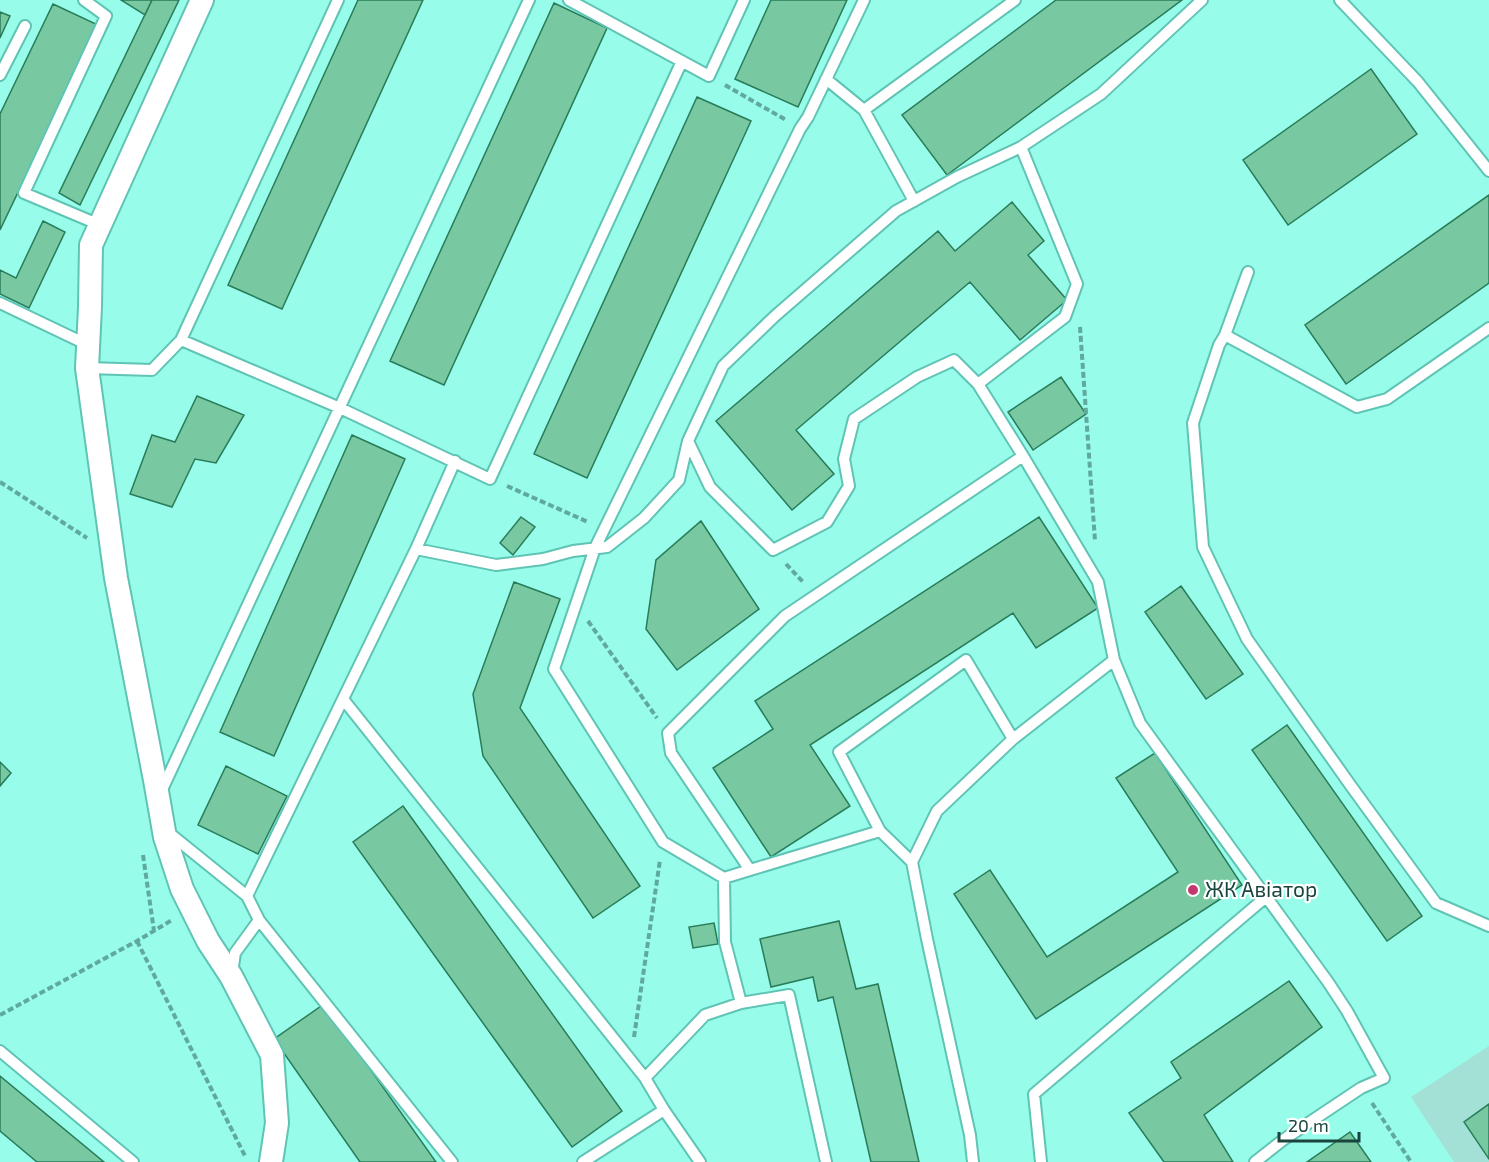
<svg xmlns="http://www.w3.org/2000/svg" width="1489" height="1162" viewBox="0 0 1489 1162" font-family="'Exo 2',sans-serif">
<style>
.green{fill:#a3e1d6}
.building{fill:#78c9a2;stroke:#287c59;stroke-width:1.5}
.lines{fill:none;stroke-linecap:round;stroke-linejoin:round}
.lane-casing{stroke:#60c4b5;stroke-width:14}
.street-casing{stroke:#60c4b5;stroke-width:26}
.path{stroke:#5fa99d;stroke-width:4;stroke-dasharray:6 3;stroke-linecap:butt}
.lane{stroke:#fff;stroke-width:10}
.street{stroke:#fff;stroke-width:22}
.poi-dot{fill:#c4396d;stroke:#fff;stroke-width:2}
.labels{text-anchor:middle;stroke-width:4.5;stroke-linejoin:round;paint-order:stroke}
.poi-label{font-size:21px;fill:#1a453e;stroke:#fff;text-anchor:start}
</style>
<rect width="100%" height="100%" fill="#98fceb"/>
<path class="green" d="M1489,1046v116h-35l-43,-65z"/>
<path class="building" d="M121,0h31l-7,15z
M152,0h27l-99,205 -21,-12z
M358,0h65l-141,309 -54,-24z
M771,0h76l-49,107 -63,-28z
M1056,0h126l-235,175 -45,-60z
M554,3l53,25 -163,357 -54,-24z
M53,4l45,21 -98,205v-116z
M0,12l10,4 -10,22z
M1371,69l46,65 -129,91 -45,-65z
M697,97l54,24 -164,357 -53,-24z
M1489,195v88l-143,101 -41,-59z
M1012,202l32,39 -16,14 39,45 -47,40 -50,-58 -174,148 38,44 -42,36 -76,-89 222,-190 17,20z
M43,221l22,11 -36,76 -29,-14v-24l16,8z
M1061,377l25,37 -53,36 -25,-38z
M197,396l47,19 -28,48 -21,-4 -23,48 -42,-13 22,-59 23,7z
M352,435l53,24 -131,297 -54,-24z
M521,517l14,10 -22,28 -13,-12z
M1039,517l59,91 -62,40 -23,-35 -203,132 40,61 -79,51 -58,-89 60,-39 -18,-28z
M701,521l58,88 -82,61 -31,-41 10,-69z
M514,582l46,17 -40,109 120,178 -47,32 -110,-162 -10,-62z
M1181,586l62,88 -37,25 -61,-87z
M1287,725l135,191 -35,25 -135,-191z
M1155,753l87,132 -206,134 -82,-125 36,-24 57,87 131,-85 -62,-94z
M0,762l11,11 -11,13z
M226,766l61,30 -29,58 -60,-29z
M403,806l219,305 -50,36 -219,-305z
M839,921l17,68 22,-5 41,178h-48l-38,-165 -15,4 -5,-24 -42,10 -11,-48z
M714,923l4,21 -25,4 -4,-21z
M1289,981l33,46 -118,88 29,47h-69l-35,-49 52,-35 -10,-16z
M324,1004l112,158h-76l-86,-123z
M0,1076l104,86h-67l-37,-31z
M1489,1104v55l-25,-37z
M1350,1132l21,30h-64z"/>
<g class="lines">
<defs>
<path id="lane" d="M84,0l22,16 -82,177 76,32
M569,0l140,76 35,-76
M1340,0l78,82 71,89
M0,75l25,-49
M826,79l38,31
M914,201l-50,-91 151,-110
M1248,272l-23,63 -6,10 -26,78 10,124 44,92 104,147 85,117 53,23
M0,303l88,42
M1225,335l132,72 30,-8 102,-71
M181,340l159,68 150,71 192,-418
M87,368l65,2 29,-30 157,-340
M688,441l22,46 63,63 54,-28 22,-36 -5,-27 10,-40 63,-42 37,-17 24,24 87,-67 12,-33 -56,-137
M416,549l80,16 47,-6 30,-8 34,-4 37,-29 35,-38 9,-39 35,-75 52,-50 121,-105 61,-34 64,-30 80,-53 101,-94
M1114,660l26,63 188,259 19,29 37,67 -23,10 -78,52 -28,22
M343,699l302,379
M160,794l369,-794
M880,831l-41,-79 127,-92 47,79
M169,833l78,63 12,24 -24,33 -3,20
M912,862l25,-51 76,-72 101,-79 -16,-78 -75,-126 -45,-72
M750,870l-26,8 -61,-36 -109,-173 41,-121 205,-419 8,-12 56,-117
M724,878l1,64 16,61
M247,896l169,-347 39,-88
M259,920l193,242
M0,1051l133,111
M664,1110l-19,-32 60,-63 36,-12 48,-8 37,167
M583,1162l81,-52 36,52
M973,1162l-3,-27 -43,-196 -15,-77 -32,-31 -130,39 -79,-117 -3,-20 117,-117 238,-160
M1041,1162l-7,-68 232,-197"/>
<path id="street" d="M202,0l-111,245 -1,62 -3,61 29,210 39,202 10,57 17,52 26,52 23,35 41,79 5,68 -6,39"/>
</defs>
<use href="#lane" class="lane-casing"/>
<use href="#street" class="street-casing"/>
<path class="path" d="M725,85l61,35
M1080,327l15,214
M0,482l87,56
M507,486l81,36
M786,564l17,18
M588,621l69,97
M143,855l11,76
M137,941l109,217
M0,1015l137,-74 35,-21
M634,1037l26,-177
M1372,1103l39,59"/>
<use href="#lane" class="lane"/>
<use href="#street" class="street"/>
</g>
<circle class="poi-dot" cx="1193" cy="890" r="6"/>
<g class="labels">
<g class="poi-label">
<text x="1205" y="897">ЖК Авіатор</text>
</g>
</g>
<path d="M1279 1132v9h80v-9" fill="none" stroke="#1a453e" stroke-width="3"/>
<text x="1288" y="1132" font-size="18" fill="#1a453e" stroke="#ffffff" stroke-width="4.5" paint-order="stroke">20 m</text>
</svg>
